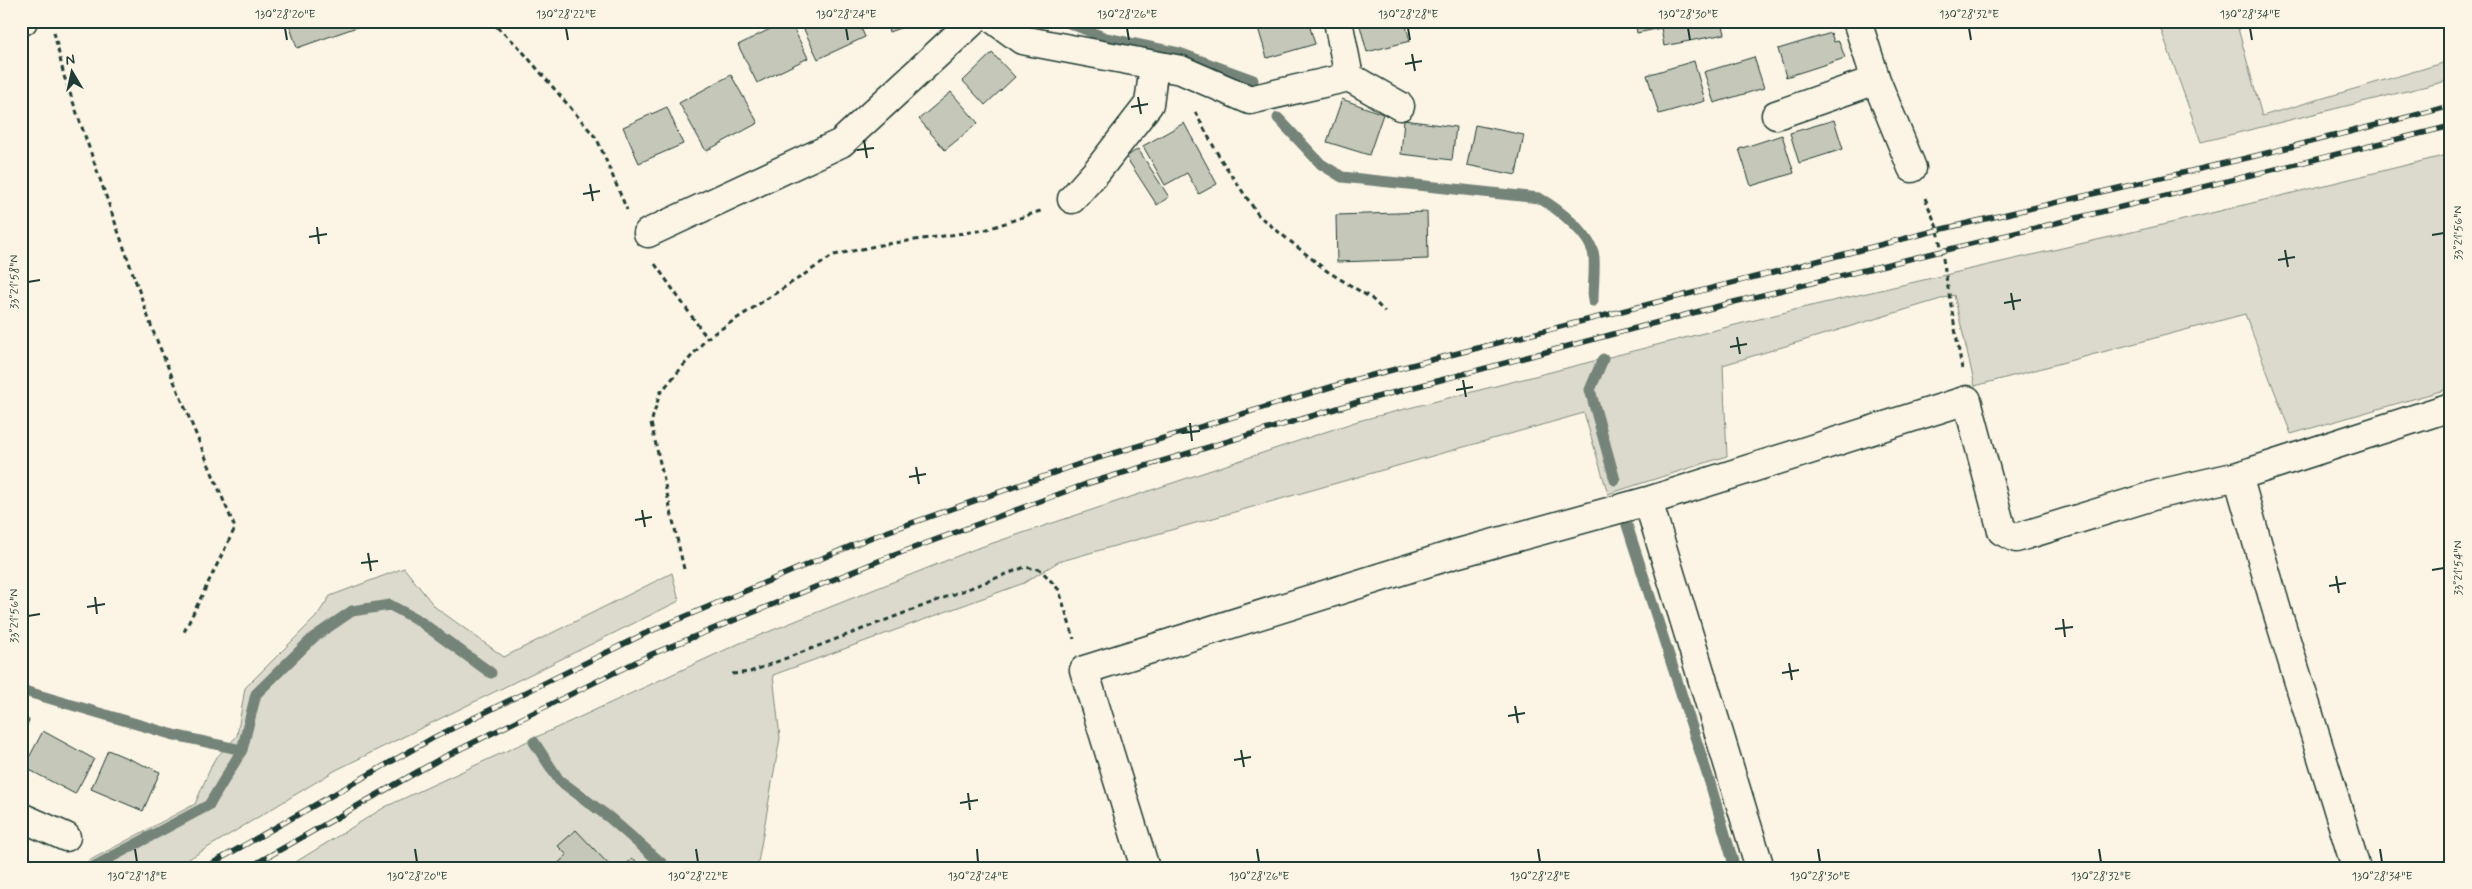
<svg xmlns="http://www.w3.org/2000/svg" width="2472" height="889" viewBox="0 0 2472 889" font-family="Mynerve,sans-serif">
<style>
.green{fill:#dcdacc;stroke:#7e8c80}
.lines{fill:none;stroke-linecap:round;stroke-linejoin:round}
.stream{stroke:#758479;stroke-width:11}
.building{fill:#c5c7b9;stroke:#1f3d34}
.minor-casing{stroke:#1f3d34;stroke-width:31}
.major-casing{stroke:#1f3d34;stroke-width:31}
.path{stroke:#1f3d34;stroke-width:3;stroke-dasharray:5 4;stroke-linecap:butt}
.minor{stroke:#fcf5e5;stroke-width:28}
.major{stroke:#fcf5e5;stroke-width:28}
.rail-casing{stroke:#1f3d34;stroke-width:5.5}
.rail{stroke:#fcf5e5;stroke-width:4;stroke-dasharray:11;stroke-linecap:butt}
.ticks{fill:none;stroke:#1f3d34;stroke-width:2}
.neatline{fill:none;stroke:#1f3d34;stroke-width:2}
.ticks-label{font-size:12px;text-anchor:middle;fill:#1f3d34}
</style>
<rect width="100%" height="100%" fill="#fcf5e5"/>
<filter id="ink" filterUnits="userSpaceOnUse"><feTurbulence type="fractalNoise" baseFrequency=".02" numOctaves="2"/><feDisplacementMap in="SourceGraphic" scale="10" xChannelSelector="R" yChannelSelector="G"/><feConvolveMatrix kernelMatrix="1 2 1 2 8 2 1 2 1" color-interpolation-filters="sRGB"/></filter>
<g filter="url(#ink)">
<path class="green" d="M2158,21h78l26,95 181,-53 8,-4v21l-250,62z
M2451,154v234l-160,46 -46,-120 -270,72 -21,-91 -231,70 4,91 -119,38 -24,-81 -526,149 -34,21 -251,92 7,63 -23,130h-471l99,-61 353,-163 237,-95 383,-128 444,-113 373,-86z
M404,568l31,39 69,50 168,-84 7,28 -343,169 -162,98h-93l2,-4 112,-60 19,-44 23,-24 8,-48 71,-71 14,-21z"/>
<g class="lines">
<path class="stream" d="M1064,21l42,17 73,15 74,27
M1278,118l43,46 21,13 197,21c18,10 53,37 55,59 1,14 -1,29 -1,44
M1603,359l-13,31 25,90
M1627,525l83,258 25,85
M21,690l153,45 68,15 14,-56 58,-57 38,-26 38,-6 28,15 73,53
M534,742l25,38 51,38 57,50
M91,868l118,-63 33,-55"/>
</g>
<path class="building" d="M288,21h86l-77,27z
M786,21h4l18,37 -51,25 -19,-38z
M800,21h58l7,16 -47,22z
M886,21h33l-30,11z
M1256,21h52l7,23 -48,14z
M1405,21l5,20 -43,11 -8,-30z
M1635,21h87l3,13 -61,12 -3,-18 -24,5z
M1762,21h13l-11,4z
M1831,33l3,9 5,-1 6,17 -59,19 -8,-28z
M992,53l23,24 -30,28 -22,-24z
M1754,57l10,31 -50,15 -10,-31z
M1694,61l11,40 -46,13 -12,-39z
M731,75l27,48 -52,28 -27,-48z
M951,92l27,31 -33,27 -26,-31z
M1342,99l41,15 -14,41 -42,-13z
M667,107l16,37 -44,19 -16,-36z
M1404,120l52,7 -4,33 -51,-6z
M1834,120l9,29 -44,14 -9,-30z
M1184,123l33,61 -18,10 -12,-21 -22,12 -22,-39z
M1475,125l49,10 -8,40 -49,-10z
M1782,135l12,38 -43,13 -12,-37z
M1138,149l31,48 -12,8 -31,-48z
M1427,212l1,47 -91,3 -1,-47z
M21,717l8,3 -8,19z
M43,731l51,28 -19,35 -51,-27z
M108,750l52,22 -17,39 -52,-22z
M576,830l36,38h-59l14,-13 -9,-9z
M633,858l9,10h-20z"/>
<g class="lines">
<defs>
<path id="minor" d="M996,21l26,19 159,30 69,30 99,-23 -11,-56
M1857,21l19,59 36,88
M1349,77l51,29
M1776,115l100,-35
M1072,199l25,-28 52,-67 5,-39
M648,233l193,-90 132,-122
M2238,476l39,135 79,257
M21,817l45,20
M1145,868l-61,-198 371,-116 193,-53
M1760,868l-112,-367 319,-101 35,131 14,7 143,-44 79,-18 213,-69"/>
<path id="major" d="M21,22l2,-1"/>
</defs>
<use href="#minor" class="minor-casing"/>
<use href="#major" class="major-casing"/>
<path class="path" d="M490,21l27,24 80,94 30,71
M54,32l10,44 89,255 82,197 -51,104
M1195,112l25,46 39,58 68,55 44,27 14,14
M1925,198l13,32 24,139
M655,264l52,74
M684,569l-33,-146 9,-30 47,-55 127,-83 46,-10 105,-15 58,-20
M732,674l18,-2 275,-105 16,3 18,20 15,49"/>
<use href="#minor" class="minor"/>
<use href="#major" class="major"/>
<defs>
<path id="rail" d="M204,868l229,-130 211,-104 228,-97 210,-74 275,-84 581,-149 313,-73 200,-51
M248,868l192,-109 212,-105 229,-94 205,-76 272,-82 376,-100 717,-176"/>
</defs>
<use href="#rail" class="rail-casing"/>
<use href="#rail" class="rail"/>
</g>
</g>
<path class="ticks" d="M285,28l2,12M566,28l2,12M846,28l2,12M1127,28l2,12M1408,28l2,12M1688,28l2,12M1969,28l2,12M2250,28l2,12M1412,54l3,17M1405,64l17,-3M1138,97l3,17M1131,107l17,-3M864,140l3,18M857,150l17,-2M590,184l3,17M583,194l17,-3M317,227l2,17M2432,235l12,-2M309,237l18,-3M2285,250l3,17M2278,260l17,-3M28,282l12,-2M2011,293l3,17M2004,303l17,-3M1737,337l3,17M1730,347l17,-3M1463,380l3,17M1456,390l17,-3M1190,423l2,18M1182,433l18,-2M916,467l3,17M909,477l17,-3M642,510l3,17M635,520l17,-3M368,553l3,18M361,563l17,-2M2432,570l12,-2M2336,576l3,17M2329,586l17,-3M95,597l2,17M87,607l18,-3M28,616l12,-2M2063,619l2,18M2055,629l18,-2M1789,663l3,17M1782,673l17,-3M1515,706l3,17M1508,716l17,-3M1241,750l3,17M1234,760l17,-3M968,793l2,17M960,803l18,-3M135,849l2,13M415,849l2,13M696,849l2,13M977,849l1,13M1257,849l2,13M1538,849l2,13M1818,849l2,13M2099,849l2,13M2380,849l2,13"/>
<rect width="2472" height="889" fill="none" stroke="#fcf5e5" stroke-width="55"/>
<g transform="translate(72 72) rotate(351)" stroke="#fcf5e5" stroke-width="4" paint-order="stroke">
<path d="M0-4L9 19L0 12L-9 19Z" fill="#1f3d34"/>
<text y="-8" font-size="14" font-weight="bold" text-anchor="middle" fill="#1f3d34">N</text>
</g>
<rect x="28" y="28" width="2416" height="834" class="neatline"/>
<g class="ticks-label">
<text x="285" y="18">130°28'20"E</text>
<text x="566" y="18">130°28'22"E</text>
<text x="846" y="18">130°28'24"E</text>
<text x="1127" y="18">130°28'26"E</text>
<text x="1408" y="18">130°28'28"E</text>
<text x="1688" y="18">130°28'30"E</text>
<text x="1969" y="18">130°28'32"E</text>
<text x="2250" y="18">130°28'34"E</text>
<text transform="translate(2458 233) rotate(-90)" y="4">33°21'56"N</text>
<text transform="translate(14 282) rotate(-90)" y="4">33°21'58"N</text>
<text transform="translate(2458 568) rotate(-90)" y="4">33°21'54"N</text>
<text transform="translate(14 616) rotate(-90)" y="4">33°21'56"N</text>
<text x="137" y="880">130°28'18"E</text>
<text x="417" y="880">130°28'20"E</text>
<text x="698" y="880">130°28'22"E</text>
<text x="978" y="880">130°28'24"E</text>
<text x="1259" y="880">130°28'26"E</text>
<text x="1540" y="880">130°28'28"E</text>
<text x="1820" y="880">130°28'30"E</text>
<text x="2101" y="880">130°28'32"E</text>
<text x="2382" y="880">130°28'34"E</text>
</g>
</svg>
